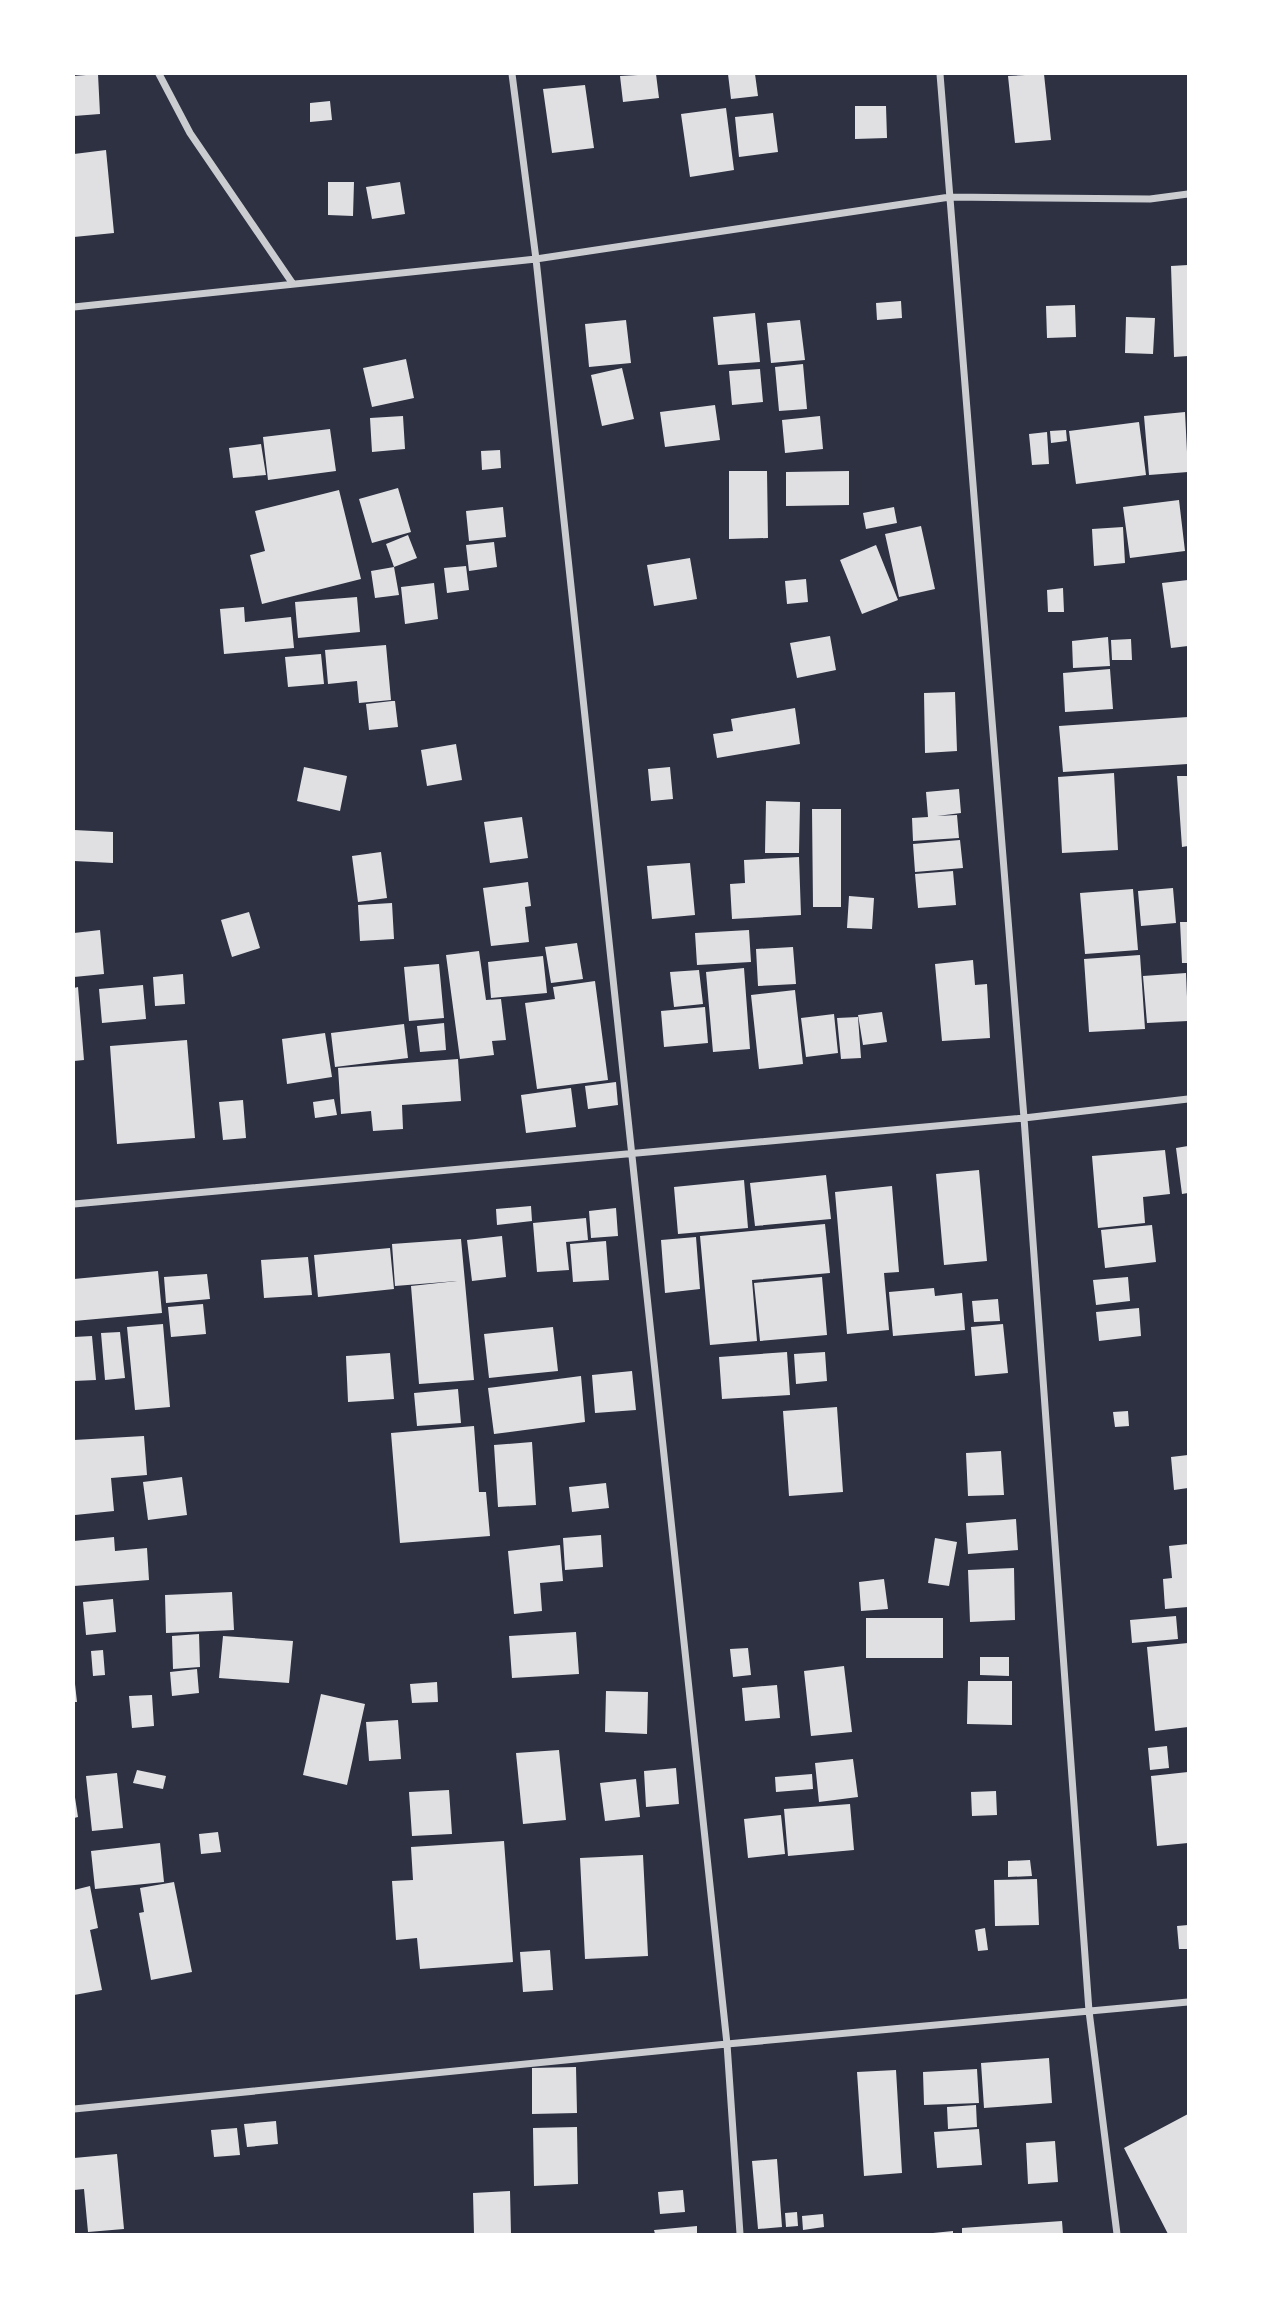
<svg xmlns="http://www.w3.org/2000/svg" width="1262" height="2308" viewBox="0 0 1262 2308" font-family="'Space Grotesk',sans-serif">
<style>
.building{fill:#e0e0e3}
.lines{fill:none;stroke-linecap:round;stroke-linejoin:round}
.minor{stroke:#caccd0;stroke-width:7}
</style>
<rect width="100%" height="100%" fill="#2d3142"/>
<path class="building" d="M98,74l2,40 -26,2v-40z
M656,74l3,24 -36,4 -3,-26z
M728,74h27l3,22 -27,3z
M1044,74l7,66 -36,3 -7,-67z
M585,85l9,63 -42,5 -9,-64z
M330,101l2,19 -22,2v-19z
M855,106h31l1,32 -32,1z
M726,108l8,62 -44,7 -9,-63z
M773,113l5,39 -39,5 -4,-40z
M106,150l8,83 -40,4v-83z
M328,182h26l-1,34 -25,-1z
M400,182l5,32 -33,5 -6,-32z
M1188,265v91l-14,1 -3,-91z
M901,301l1,17 -25,2 -1,-17z
M1075,305l1,32 -29,1 -1,-32z
M755,313l5,49 -42,3 -5,-48z
M1126,317l29,1 -2,36 -28,-1z
M626,320l5,43 -42,4 -4,-43z
M800,320l5,40 -34,3 -4,-40z
M406,359l8,39 -42,9 -9,-39z
M803,364l4,45 -28,2 -4,-44z
M622,368l12,51 -32,7 -11,-51z
M760,369l3,33 -31,3 -3,-34z
M715,405l5,35 -55,7 -5,-35z
M1185,412l3,60 -39,3 -5,-59z
M403,416l2,33 -33,3 -2,-34z
M820,416l3,33 -38,4 -3,-33z
M1139,422l7,53 -70,9 -7,-53z
M330,429l6,42 -68,9 -5,-43z
M1066,430l1,11 -16,2 -1,-12z
M1047,432l2,32 -17,1 -3,-31z
M261,444l5,31 -33,3 -4,-30z
M500,450l1,18 -19,2 -1,-19z
M729,471h38l1,67 -39,1z
M849,471v34l-63,1v-34z
M398,488l13,44 -39,11 -13,-44z
M339,490l22,89 -99,25 -12,-49 15,-4 -10,-40z
M1179,500l6,51 -55,7 -7,-51z
M503,507l3,30 -37,4 -3,-30z
M894,507l3,16 -31,6 -3,-16z
M921,526l14,63 -36,8 -14,-63z
M1123,527l2,36 -31,3 -2,-37z
M408,535l9,23 -23,9 -8,-23z
M494,542l3,25 -28,4 -3,-26z
M876,545l22,55 -36,14 -22,-54z
M690,558l7,41 -43,7 -7,-41z
M466,566l3,24 -22,3 -3,-25z
M394,567l5,28 -24,3 -4,-27z
M806,579l2,23 -21,2 -2,-23z
M1188,580v66l-17,2 -9,-65z
M434,583l4,36 -33,5 -4,-37z
M1063,588l1,24h-16l-1,-22z
M357,597l3,35 -62,6 -3,-36z
M244,607l1,15 46,-5 3,31 -70,6 -4,-45z
M830,636l6,34 -39,8 -7,-35z
M1108,637l2,29 -37,2 -1,-27z
M1131,639l1,21h-20l-1,-20z
M386,645l5,55 -32,3 -2,-22 -29,3 -3,-34z
M321,654l3,30 -36,3 -3,-30z
M1110,669l3,40 -48,3 -2,-39z
M955,692l2,59 -32,2 -1,-60z
M392,701h3l3,26 -29,3 -3,-26z
M795,708l5,36 -83,14 -4,-24 20,-3 -2,-12z
M1188,717v47l-125,8 -4,-46z
M456,744l6,36 -35,6 -6,-36z
M304,767l43,9 -7,35 -43,-10z
M670,767l3,32 -22,2 -3,-32z
M1114,773l4,77 -56,3 -4,-76z
M1177,776h11v70l-6,1z
M959,789l2,24 -24,3 20,-1 2,23 -46,3 -1,-23 16,-1 -2,-25z
M766,801l34,1 -1,51h-34z
M812,809h29v98h-28z
M522,817l6,41 -38,5 -6,-41z
M74,830l39,2v31l-39,-2z
M960,840l3,28 -48,4 -2,-28z
M381,852l6,46 -29,4 -6,-46z
M799,857l2,58 -69,4 -2,-35 15,-1 -1,-23z
M690,863l5,52 -43,4 -5,-53z
M953,871l3,34 -38,3 -3,-34z
M528,882l3,24 -6,1 4,35 -38,4 -8,-58z
M1173,888l3,35 -35,3 -3,-35z
M1133,889l5,61 -53,4 -5,-61z
M849,896l25,2 -2,31 -25,-1z
M392,903l2,36 -34,2 -2,-36z
M249,912l11,36 -28,9 -11,-37z
M1180,922h8v41h-6z
M100,930l4,44 -30,3v-44z
M749,930l2,32 -54,3 -2,-32z
M577,943l6,36 -32,4 -6,-36z
M793,947l3,37 -38,2 -2,-37z
M479,951l7,49 15,-1 5,41 -14,1 2,14 -34,4 -14,-104z
M1140,955l5,74 -56,3 -5,-73z
M543,956l4,37 -56,5 -3,-36z
M973,960l2,25 12,-1 3,54 -48,3 -7,-77z
M439,964l5,54 -35,3 -5,-54z
M744,968l6,81 -37,3 -7,-80z
M699,970l4,34 -29,3 -4,-35z
M1186,973l2,48 -41,2 -4,-47z
M183,974l2,30 -30,2 -2,-29z
M595,981l13,99 -71,9 -12,-86 30,-4 -2,-12z
M143,985l3,34 -44,4 -3,-34z
M78,987l6,73 -10,1v-73z
M795,990l8,74 -44,5 -8,-74z
M705,1007l3,36 -44,4 -3,-36z
M882,1012l5,30 -24,3 -5,-30z
M834,1014l4,39 -32,4 -5,-39z
M858,1017l3,41 -20,1 -4,-41z
M444,1023l2,27 -26,2 -3,-26z
M404,1024l4,34 -73,9 -4,-34z
M325,1033l7,44 -45,7 -5,-45z
M187,1040l8,98 -78,6 -7,-98z
M458,1059l3,42 -59,4 1,24 -30,2 -2,-20 -30,3 -3,-46z
M616,1082l2,23 -30,4 -3,-23z
M571,1088l5,39 -50,6 -5,-38z
M334,1099l3,16 -22,3 -2,-16z
M243,1100l3,38 -23,2 -4,-38z
M1188,1146v47l-6,1 -6,-46z
M1165,1150l5,44 -27,3 2,26 -47,5 -6,-72z
M979,1170l8,91 -43,4 -8,-91z
M826,1175l5,44 -76,7 -5,-43z
M744,1180l4,48 -70,6 -4,-47z
M892,1186l7,86 -15,1 5,57 -42,4 -12,-142z
M531,1206l1,15 -35,4 -1,-16z
M616,1208l2,28 -27,2 -2,-27z
M586,1218l2,22 -22,2 3,28 -32,2 -4,-49z
M825,1224l5,49 -78,7 5,61 -47,4 -10,-109z
M1152,1225l4,37 -51,6 -4,-38z
M502,1236l4,41 -34,4 -5,-41z
M696,1237l4,52 -35,4 -4,-53z
M461,1239l13,141 -55,4 -8,-98 46,-5 -62,5 -3,-42z
M606,1241l3,39 -36,2 -3,-38z
M390,1248l4,41 -76,8 -4,-42z
M308,1257l4,38 -48,3 -3,-38z
M158,1271l4,42 -88,8v-42z
M207,1274l3,25 -44,4 -2,-26z
M822,1277l5,58 -67,6 -6,-58z
M1128,1277l2,24 -34,4 -3,-25z
M934,1288l1,8 27,-3 3,37 -72,6 -4,-44z
M998,1299l2,22 -26,1 -2,-21z
M203,1304l3,30 -35,3 -3,-30z
M1139,1308l2,28 -42,5 -3,-29z
M163,1324l7,83 -35,3 -8,-83z
M1003,1324l5,49 -33,3 -4,-49z
M553,1327l5,44 -69,7 -5,-44z
M120,1332l5,46 -20,2 -4,-47z
M92,1336l4,44 -22,1v-44z
M787,1352l3,43 -68,4 -3,-42z
M825,1352l2,29 -31,3 -2,-30z
M390,1353l4,46 -46,3 -2,-46z
M632,1371l4,39 -41,3 -3,-38z
M581,1376l4,46 -91,12 -6,-46z
M458,1389l3,34 -44,3 -3,-33z
M837,1407l6,85 -54,4 -6,-85z
M1128,1411l1,15 -14,1 -2,-15z
M474,1426l5,66h7l4,44 -90,7 -9,-110z
M144,1436l3,39 -36,3 3,33 -39,4 -1,-75z
M532,1442l4,63 -38,2 -4,-62z
M1001,1451l3,44 -36,1 -2,-43z
M1188,1455v33l-14,2 -3,-33z
M182,1477l5,38 -39,5 -5,-38z
M606,1483l3,25 -37,4 -3,-25z
M1016,1519l2,31 -50,4 -2,-31z
M601,1535l2,32 -38,3 -2,-32z
M114,1537l1,14 32,-3 2,32 -75,6v-45z
M935,1538l22,4 -8,44 -21,-3z
M1188,1544v63l-23,2 -2,-30 9,-1 -3,-32z
M560,1545l3,36 -23,2 2,28 -28,3 -6,-63z
M1014,1568l1,52 -45,2 -2,-52z
M884,1579l4,30 -27,2 -2,-29z
M232,1592l2,38 -68,3 -1,-38z
M113,1599l3,33 -30,3 -3,-33z
M1176,1616l2,23 -46,4 -2,-23z
M866,1618h77v40h-77z
M576,1632l3,42 -67,4 -3,-42z
M199,1634l1,33 -27,2 -1,-33z
M223,1636l70,5 -4,42 -70,-5z
M1188,1643v84l-33,4 -8,-84z
M748,1648l3,27 -18,2 -3,-28z
M103,1650l2,25 -12,1 -2,-25z
M980,1657h29v19l-29,-1z
M844,1666l8,66 -41,4 -7,-65z
M197,1669l2,24 -27,3 -2,-24z
M968,1681h44v44l-45,-1z
M437,1682l1,20 -26,1 -2,-19z
M74,1684h1l2,18h-3z
M777,1685l3,33 -35,3 -3,-33z
M606,1691l42,1 -1,42 -42,-2z
M321,1694l44,10 -18,81 -44,-10z
M152,1695l2,31 -22,2 -3,-32z
M398,1720l3,39 -32,2 -3,-39z
M1167,1746l2,22 -19,2 -2,-22z
M559,1750l7,70 -43,4 -7,-71z
M853,1759l5,38 -39,5 -4,-39z
M676,1768l3,36 -33,3 -2,-36z
M137,1770l29,6 -3,13 -30,-6z
M1188,1772v71l-31,3 -6,-70z
M117,1773l6,55 -31,3 -6,-55z
M812,1774l1,15 -37,3 -1,-15z
M636,1779l4,38 -35,4 -5,-38z
M449,1790l3,44 -40,2 -3,-44z
M74,1791l4,26 -4,1z
M996,1791l1,24 -25,1 -1,-24z
M850,1804l4,46 -66,6 -4,-47z
M781,1815l4,39 -37,4 -4,-39z
M218,1832l3,20 -20,2 -2,-20z
M504,1841l9,121 -93,7 -3,-31 -21,2 -4,-59 21,-1 -2,-33z
M160,1843l4,39 -69,7 -4,-38z
M643,1855l5,101 -63,3 -5,-101z
M1030,1860l2,16 -24,1v-16z
M1037,1879l2,46 -44,1 -1,-46z
M174,1882l18,90 -41,8 -12,-67 5,-1 -4,-24z
M90,1886l8,42 -8,2 12,60 -28,5v-105z
M1188,1925v24h-9l-2,-23z
M985,1928l3,22 -10,1 -3,-21z
M550,1950l3,40 -30,2 -3,-40z
M1049,2058l3,45 -68,5 -3,-45z
M576,2067l1,46 -45,1v-46z
M977,2069l2,34 -55,2 -1,-33z
M896,2070l6,103 -38,3 -7,-104z
M976,2105l1,22 -29,2 -1,-22z
M1188,2114v120h-20l-44,-86z
M276,2121l2,23 -31,3 -3,-23z
M577,2127l1,57 -44,2 -1,-58z
M237,2128l3,27 -26,2 -3,-27z
M979,2129l3,36 -45,3 -3,-36z
M1055,2141l3,41 -30,2 -2,-41z
M117,2154l7,75 -36,3 -4,-43 -10,1v-32z
M777,2159l5,68 -24,2 -6,-68z
M683,2190l2,22 -25,2 -2,-22z
M510,2191l1,43h-37l-1,-41z
M797,2212l1,14 -12,1 -1,-14z
M823,2214l1,13 -21,3 -1,-14z
M1062,2221l1,13h-101v-6z
M697,2226v8h-42l-1,-4z
M953,2231v3h-20v-1z"/>
<g class="lines">
<path class="minor" d="M159,74l31,59 103,151
M512,74l24,185 191,1785 13,190
M940,74l84,1044 65,893 28,223
M74,307l462,-48 414,-62 200,2 38,-5
M74,1204l950,-86 164,-19
M74,2109l653,-65 461,-42"/>
</g>
<rect width="1262" height="2308" fill="none" stroke="#ffffff" stroke-width="150"/>
</svg>
